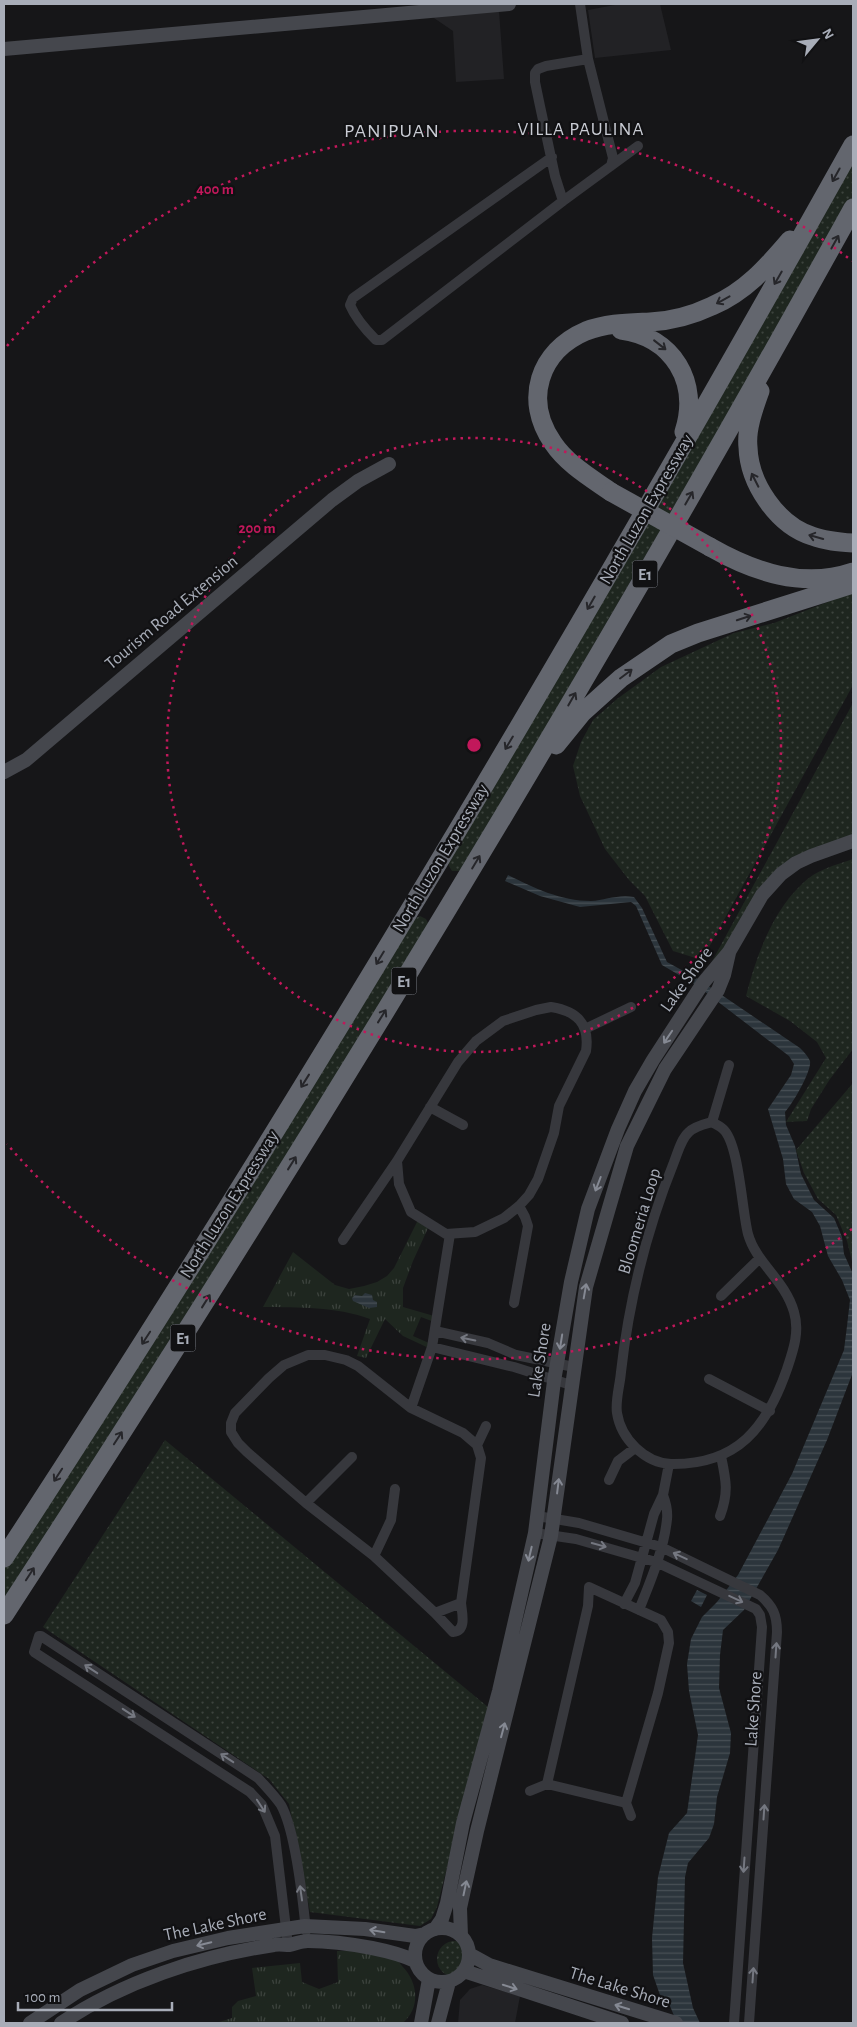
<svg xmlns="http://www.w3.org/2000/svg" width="857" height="2027" viewBox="0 0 857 2027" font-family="'Alegreya Sans',sans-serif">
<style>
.built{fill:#222225}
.grass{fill:url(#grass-dots)}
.park{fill:url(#park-tufts)}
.water{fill:url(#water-rules)}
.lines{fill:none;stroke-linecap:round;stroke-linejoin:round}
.street{stroke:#37383d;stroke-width:10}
.secondary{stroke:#45474d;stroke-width:14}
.highway{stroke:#63666e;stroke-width:19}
.highway-bridge{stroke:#63666e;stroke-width:19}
.oneway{stroke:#26262a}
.oneway2{stroke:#858993}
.oneway3{stroke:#757881}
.ring{fill:none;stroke:#c2185b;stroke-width:2.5;stroke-dasharray:2.5 5}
.labels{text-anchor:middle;stroke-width:4.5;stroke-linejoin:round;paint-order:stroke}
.shield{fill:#111113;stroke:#7b7e86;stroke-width:1}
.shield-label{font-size:16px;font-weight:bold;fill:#a8adb8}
.street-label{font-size:18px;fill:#a8adb8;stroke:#111113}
.neighbourhood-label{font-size:19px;letter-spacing:1px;fill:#c9ccd4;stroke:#111113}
.quarter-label{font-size:20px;letter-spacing:1px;fill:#c9ccd4;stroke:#111113}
.centre{fill:#c2185b;stroke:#111113;stroke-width:2.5}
.ring-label{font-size:15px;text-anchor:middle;font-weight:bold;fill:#c2185b;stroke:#111113;stroke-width:4.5;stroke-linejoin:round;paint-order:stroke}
</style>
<defs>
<pattern id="grass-dots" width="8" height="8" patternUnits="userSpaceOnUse" patternTransform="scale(1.25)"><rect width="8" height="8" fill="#1e261f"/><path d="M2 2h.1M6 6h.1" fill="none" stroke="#3c433d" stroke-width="1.8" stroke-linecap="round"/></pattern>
<pattern id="park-tufts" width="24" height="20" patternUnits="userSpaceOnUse" patternTransform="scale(1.25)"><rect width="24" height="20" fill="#1e261f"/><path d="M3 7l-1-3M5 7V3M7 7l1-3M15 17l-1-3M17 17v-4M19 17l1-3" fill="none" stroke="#3c433d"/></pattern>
<pattern id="water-rules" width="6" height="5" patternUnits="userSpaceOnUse" patternTransform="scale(1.25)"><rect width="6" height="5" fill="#2c353c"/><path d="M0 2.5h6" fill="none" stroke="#485056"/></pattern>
</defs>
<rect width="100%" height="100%" fill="#161618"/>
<path class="built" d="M620,4h40l11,46 -76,8 -7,-48z
M499,11l5,68 -48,3 -3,-51 -22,-15z
M482,1985l38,11 -5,27h-57l2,-23 10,-11z"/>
<path class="grass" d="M853,155v44l-391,672h-10l-3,-5 -1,-9z
M853,592v93l-151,275 -29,-9 -28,-55 -16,-16 -24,-31 -25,-53 -7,-30 8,-24 12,-22 24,-21 44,-32 73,-34 40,-10z
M853,703v132l-61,27 -74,106 -8,-3z
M853,859v190l-23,30 -19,30 -4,12 -21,1 40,-64 -9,-16 -27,-21 -44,-25c10,-39 26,-84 56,-112 13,-14 34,-19 51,-25z
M420,916l6,3 3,6 -27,48 -398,629v-36l410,-647z
M853,1083v182l-6,-24 -11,-26 -18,-16 -14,-26 -8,-23z
M165,1440l323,267 -51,200 -6,12 -11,7 -110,-14 -21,-108 -20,-25 -226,-152z
M437 1959a18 18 0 1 1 36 0a18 18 0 1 1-36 0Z"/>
<path class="park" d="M418,1220l11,6 -16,35 -10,27v19l38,11 -1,9h-4l1,-4 -16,-6 -8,19 16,7 4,7 -30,-14 -18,-17 -19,39 -9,-2 13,-37c-35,-13 -71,-11 -107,-12l30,-55 42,33 14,4 15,-3 13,-4 10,-6 7,-8z
M337,1951c15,0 44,-1 57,7 3,1 6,5 8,8 16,16 19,41 1,57h-187l16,-5v-11l6,-6 18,-5 -4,-28 48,-5 2,19 17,7 19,-7z"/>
<path class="water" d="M508,875c26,13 53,26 83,26 14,-1 28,-7 43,-4l8,11 25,54 31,17 102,69c4,4 8,8 10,13 2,10 -18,44 -25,51l1,13 9,21 6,28 13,26 20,18 8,19 2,17 9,20v98l-26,68 -49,110 -34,60 -21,20 -3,25 -1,33 12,45 -1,20 -13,44 -3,27 -5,14 -21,25 -3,14 -2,86 10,45 7,15h-23l-7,-17 -9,-8 -8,-23 -1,-37 6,-61 11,-44 18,-20 8,-56 3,-22 -9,-44 -2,-27 4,-25 11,-22 15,-15 21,-27 54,-101 52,-124 3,-24 3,-26 -8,-20 -14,-24 -8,-30 -8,-14 -18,-13 -8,-15 -3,-25 -15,-50 23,-34 3,-11 -5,-8 -93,-71 -34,-20 -26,-59 -5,-4 -51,5 -40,-11 -35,-15z
M365,1293l7,2 1,5 4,2v5l-8,1 -16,-7 -1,-3 3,-3 7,1z
M697,1590l10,5 -6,12 -10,-6z"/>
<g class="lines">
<path class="street" d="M580,4l8,55 25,99 -2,8
M552,157l-199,141 -3,7c5,12 16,25 26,35h6l181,-139 75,-55
M563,201l-8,-25 -15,-70 -5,-24v-9l3,-4 8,-3 42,-7
M551,1007c26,4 39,17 35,44l-27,55 -5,27 -16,46 -9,16 -10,11 -15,12 -29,14 -29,2 -35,-22 -12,-28 -2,-23 61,-99 18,-21 27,-20 33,-11z
M585,1029l46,-22
M430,1107l33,18
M712,1122c3,2 8,4 11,7 16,14 19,82 25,105 8,29 37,46 46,78 6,20 -1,39 -7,57 -20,58 -49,96 -116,95 -26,-1 -50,-25 -54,-51 -2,-12 3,-28 4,-41 8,-72 26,-143 53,-210 4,-10 7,-23 15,-30 6,-6 16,-8 23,-10z
M712,1122l17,-57
M343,1240l54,-79
M721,1296l39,-38
M514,1303l14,-77 -3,-9 -6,-11
M435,1331l53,12 28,12 58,12
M432,1347l82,20 57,18
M308,1355h17l21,5 12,6 53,42 52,25 14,12 4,13 -20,145c1,10 6,28 -8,29l-18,-19 -61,-57 -68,-53 -59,-51 -9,-9 -7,-11v-9l4,-10 34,-35 15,-13z
M709,1379l61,32
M411,1408l21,-61 18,-113
M477,1445l9,-19
M609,1480l9,-19 17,-13
M306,1503l46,-46
M537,1516l42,7 82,24 99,48c13,11 17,20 17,37l-28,391
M720,1516c9,-24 6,-36 1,-60
M535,1533l41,6 80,23 100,47 4,6 2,12 -28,396
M374,1556l17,-36 4,-31
M624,1604l11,-21 19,-69 9,-19 6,-31
M639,1610c11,-28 25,-60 28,-91 1,-9 -1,-16 -4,-24
M435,1613l26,-10
M530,1791l17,-7
M626,1803l-79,-19 41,-178 1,-19 72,33 7,12 1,11 -11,50 -32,110 5,13
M288,1945l-13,-109 -13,-31 -12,-13 -216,-140 5,-16h2l217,142c8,9 16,17 23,27 14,25 22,96 25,126"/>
<path class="secondary" d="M4,49l505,-45
M4,772l22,-12 306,-260 26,-19 31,-17
M415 1955a27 27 0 1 1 54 0a27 27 0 1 1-54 0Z
M435,1929l7,-10 5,-16 16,-80 36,-132 36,-158 19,-152 17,-99 17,-73 30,-80 17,-38 18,-31 50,-77 26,-31 33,-57 19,-21 15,-11 15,-7 42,-15
M461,1936l-1,-28 17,-77 74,-295 35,-249 41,-141 38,-77 53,-79 6,-15 5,-22
M469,1954l20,11 187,58
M464,1971l158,52
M30,2023l50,-33 52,-25 41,-14 55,-13 77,-12 60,3 50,7 10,-2
M61,2023c62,-41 139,-67 213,-78 5,-1 10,0 15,0 6,-1 12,-4 19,-4 21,0 43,3 64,7 15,3 29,6 43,13
M421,2023l8,-44
M438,2023l11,-41"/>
<path class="highway" d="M621,330c52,7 79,52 63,102
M760,391c-6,17 -14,38 -12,56 1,36 29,78 64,89 13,5 27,6 41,7
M611,492c-20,-14 -44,-28 -58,-49 -30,-43 -14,-92 33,-112 21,-8 43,-8 64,-9 21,-1 43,-7 62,-16 33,-14 55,-39 78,-66
M710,547c44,25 93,42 143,25
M556,745l26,-32 20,-18 19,-17 50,-34 27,-11 155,-49
M4,1558c301,-460 581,-934 849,-1413
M4,1615c299,-459 584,-927 849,-1407"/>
<path class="highway-bridge" d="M611,492l99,55"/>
</g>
<defs><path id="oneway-shaft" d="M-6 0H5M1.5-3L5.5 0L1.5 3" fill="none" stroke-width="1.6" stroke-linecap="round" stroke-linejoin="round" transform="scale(1.25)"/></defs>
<g class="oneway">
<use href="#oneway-shaft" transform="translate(836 175) rotate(119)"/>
<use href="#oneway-shaft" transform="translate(835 242) rotate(-61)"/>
<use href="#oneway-shaft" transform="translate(778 278) rotate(120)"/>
<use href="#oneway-shaft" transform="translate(723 300) rotate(151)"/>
<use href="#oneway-shaft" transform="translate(660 345) rotate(38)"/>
<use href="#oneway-shaft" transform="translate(755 480) rotate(-117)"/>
<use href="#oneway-shaft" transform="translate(689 498) rotate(-60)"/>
<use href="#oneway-shaft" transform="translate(816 537) rotate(-164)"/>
<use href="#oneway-shaft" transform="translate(591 603) rotate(120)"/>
<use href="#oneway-shaft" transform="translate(744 618) rotate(-18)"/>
<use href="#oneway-shaft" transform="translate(626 674) rotate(-37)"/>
<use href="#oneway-shaft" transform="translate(572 699) rotate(-60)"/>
<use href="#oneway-shaft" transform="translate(509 743) rotate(121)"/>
<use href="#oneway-shaft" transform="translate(476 862) rotate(-59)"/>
<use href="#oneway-shaft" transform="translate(380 958) rotate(121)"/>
<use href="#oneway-shaft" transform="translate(382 1016) rotate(-58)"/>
<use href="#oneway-shaft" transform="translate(305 1081) rotate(122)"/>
<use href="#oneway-shaft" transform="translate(292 1163) rotate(-58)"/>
<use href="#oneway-shaft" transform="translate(206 1301) rotate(-58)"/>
<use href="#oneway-shaft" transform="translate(146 1338) rotate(123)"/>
<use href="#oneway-shaft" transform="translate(118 1438) rotate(-57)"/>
<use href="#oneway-shaft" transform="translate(58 1475) rotate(123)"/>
<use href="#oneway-shaft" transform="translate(30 1574) rotate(-57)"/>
</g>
<g class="oneway2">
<use href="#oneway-shaft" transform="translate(668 1037) rotate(124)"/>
<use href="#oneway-shaft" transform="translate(598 1184) rotate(111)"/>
<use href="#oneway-shaft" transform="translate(585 1291) rotate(-80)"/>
<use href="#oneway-shaft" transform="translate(561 1342) rotate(99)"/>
<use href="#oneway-shaft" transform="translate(558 1486) rotate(-83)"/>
<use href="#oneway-shaft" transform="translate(530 1554) rotate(103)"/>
<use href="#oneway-shaft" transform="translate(503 1730) rotate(-75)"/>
<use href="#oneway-shaft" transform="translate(465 1888) rotate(-78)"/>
<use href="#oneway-shaft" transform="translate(377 1931) rotate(-171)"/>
<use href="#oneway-shaft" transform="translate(204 1944) rotate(167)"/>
<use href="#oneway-shaft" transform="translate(510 1987) rotate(18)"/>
<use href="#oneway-shaft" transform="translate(622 2007) rotate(-163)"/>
</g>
<g class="oneway3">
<use href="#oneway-shaft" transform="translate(468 1339) rotate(-168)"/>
<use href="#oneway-shaft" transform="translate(599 1545) rotate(15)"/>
<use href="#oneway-shaft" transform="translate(680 1556) rotate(-155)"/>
<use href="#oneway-shaft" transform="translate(736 1599) rotate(25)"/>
<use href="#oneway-shaft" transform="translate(776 1650) rotate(-86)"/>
<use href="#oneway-shaft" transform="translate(91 1669) rotate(-147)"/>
<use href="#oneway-shaft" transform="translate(129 1713) rotate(33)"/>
<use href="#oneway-shaft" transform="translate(227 1758) rotate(-147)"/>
<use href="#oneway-shaft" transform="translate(261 1806) rotate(57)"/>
<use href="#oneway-shaft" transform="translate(764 1812) rotate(-86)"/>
<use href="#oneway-shaft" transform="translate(744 1865) rotate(94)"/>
<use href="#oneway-shaft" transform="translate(301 1893) rotate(-98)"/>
<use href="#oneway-shaft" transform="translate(753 1975) rotate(-86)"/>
</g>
<g class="ring">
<circle cx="474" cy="745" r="307"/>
<path d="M852 1229A614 614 0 0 1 7 1144M7 346A614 614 0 0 1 852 261"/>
</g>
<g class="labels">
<g class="shield">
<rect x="632.5" y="560.5" width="25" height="27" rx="4"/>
<rect x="391.5" y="967.5" width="25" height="27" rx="4"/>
<rect x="170.5" y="1324.5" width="25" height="27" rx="4"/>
</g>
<g class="shield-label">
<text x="645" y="580">E1</text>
<text x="404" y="987">E1</text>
<text x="183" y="1344">E1</text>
</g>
<g class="street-label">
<text transform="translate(646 509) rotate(-60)" y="6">North Luzon Expressway</text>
<text transform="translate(171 612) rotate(-40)" y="6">Tourism Road Extension</text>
<text transform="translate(440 858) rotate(-59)" y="6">North Luzon Expressway</text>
<text transform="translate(686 979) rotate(-54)" y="6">Lake Shore</text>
<text transform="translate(229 1204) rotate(-58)" y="6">North Luzon Expressway</text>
<text transform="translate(639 1221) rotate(-73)" y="6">Bloomeria Loop</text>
<text transform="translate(539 1360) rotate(-81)" y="6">Lake Shore</text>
<text transform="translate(753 1709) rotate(-86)" y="6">Lake Shore</text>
<text transform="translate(215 1924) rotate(-12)" y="6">The Lake Shore</text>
<text transform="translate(620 1987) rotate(17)" y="6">The Lake Shore</text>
</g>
<g class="neighbourhood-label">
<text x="581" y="135">VILLA PAULINA</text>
</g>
<g class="quarter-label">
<text x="392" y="137">PANIPUAN</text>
</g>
</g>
<circle cx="474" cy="745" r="8" class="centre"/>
<g class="ring-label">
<text x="215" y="194">400 m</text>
<text x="257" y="533">200 m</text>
</g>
<rect width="857" height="2027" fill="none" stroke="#a8adb8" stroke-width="10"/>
<g transform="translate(817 40) rotate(61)" stroke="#111113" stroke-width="4" paint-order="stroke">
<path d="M0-4L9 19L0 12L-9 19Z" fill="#a8adb8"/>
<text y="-8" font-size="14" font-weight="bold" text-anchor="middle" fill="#a8adb8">N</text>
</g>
<path d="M18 2002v8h154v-8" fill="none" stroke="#a8adb8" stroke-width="2.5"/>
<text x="25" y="2002" font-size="15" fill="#a8adb8" stroke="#111113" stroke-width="4" paint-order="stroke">100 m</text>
</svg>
